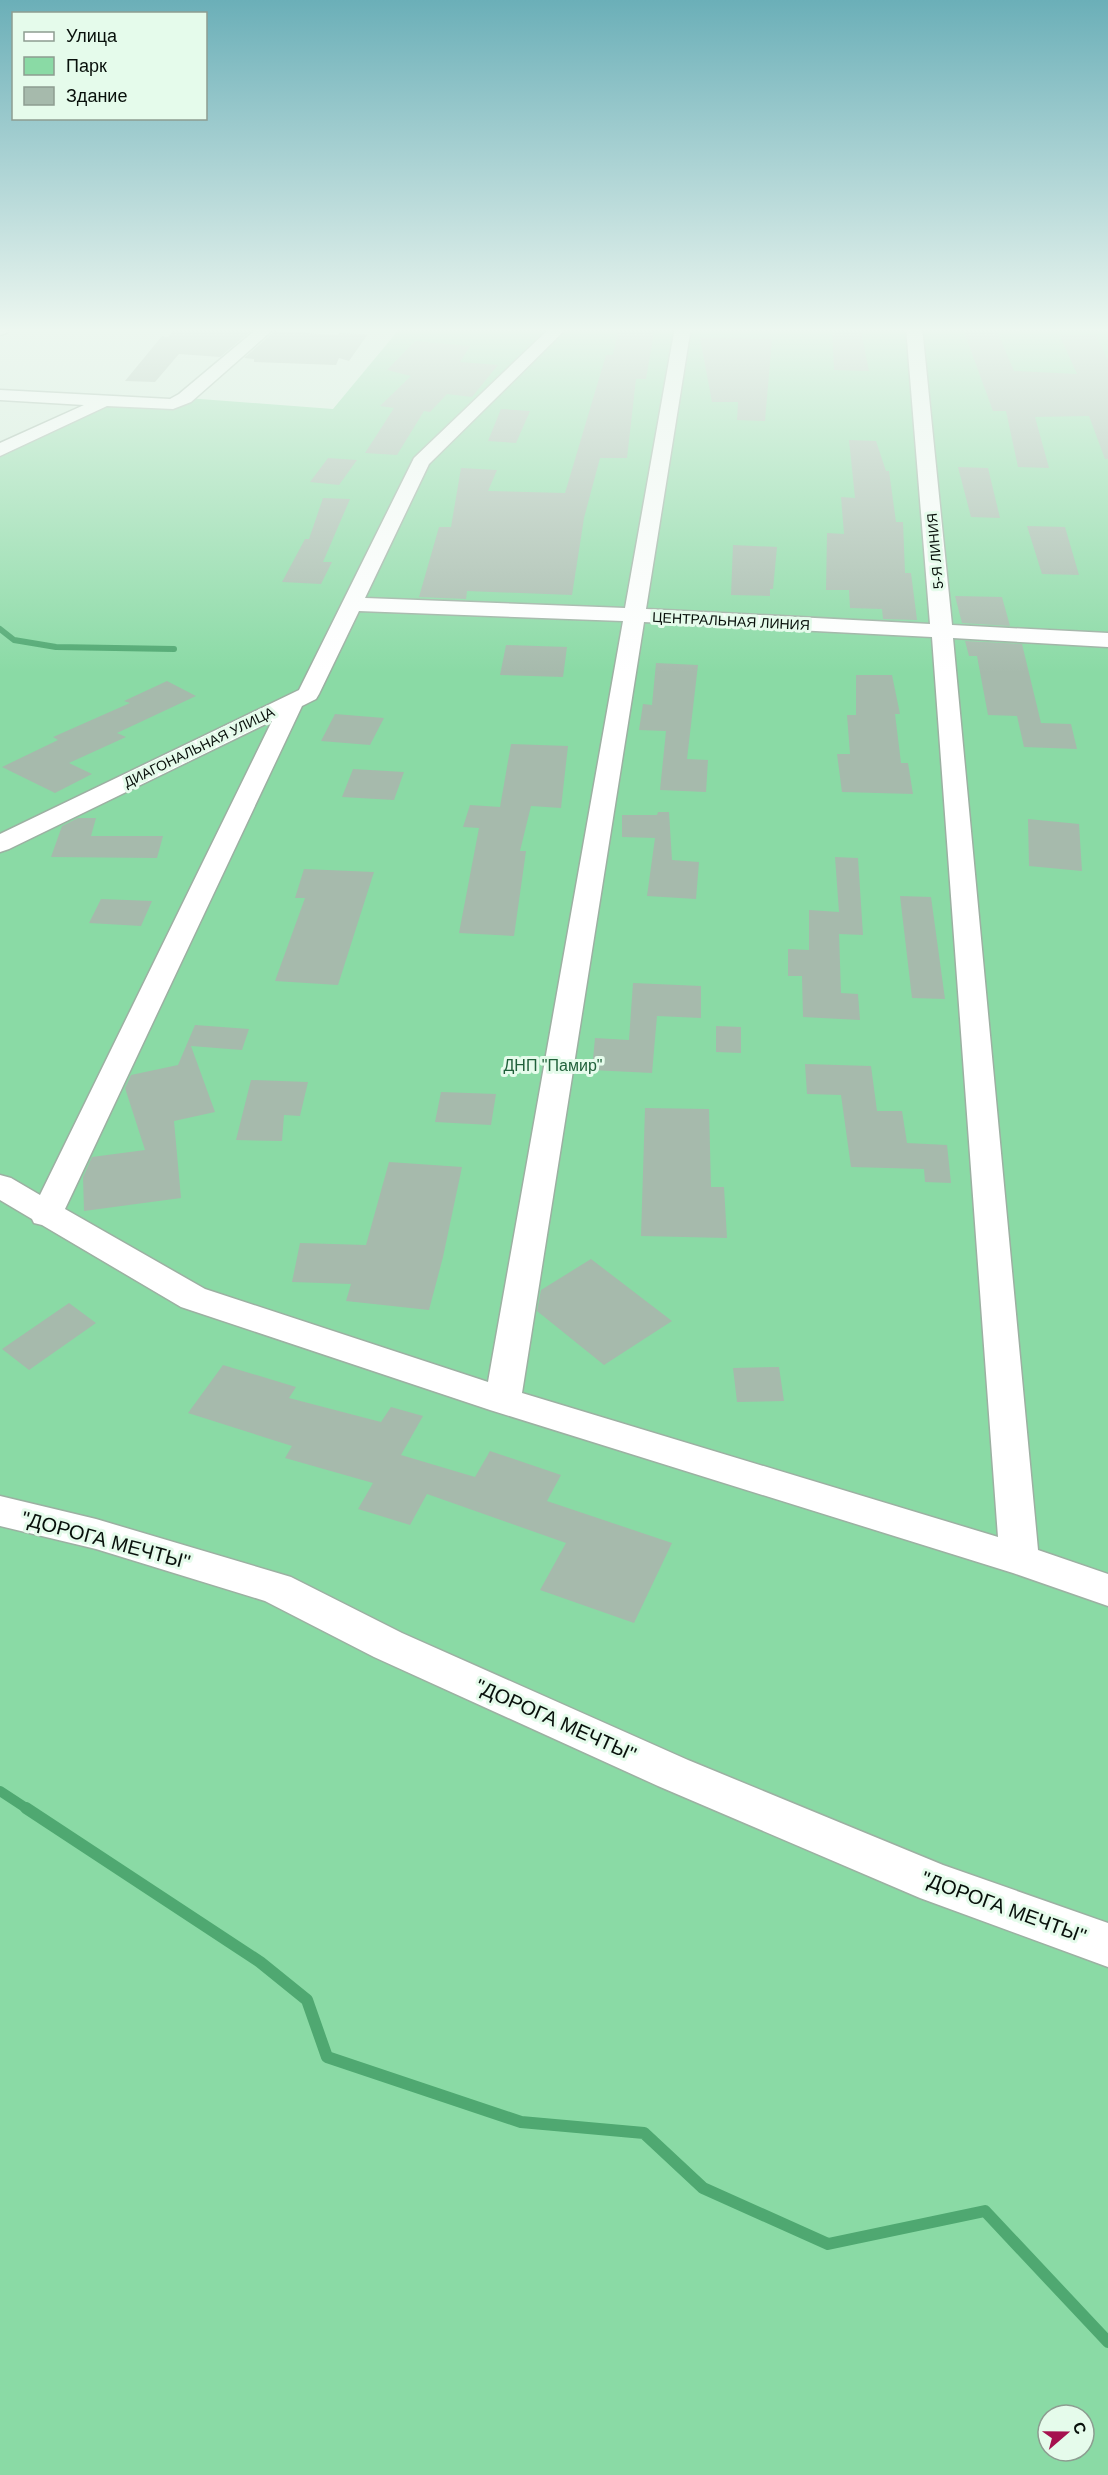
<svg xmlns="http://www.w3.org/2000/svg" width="1108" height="2475" viewBox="0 0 1108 2475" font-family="Arial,sans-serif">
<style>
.green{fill:#8adaa5;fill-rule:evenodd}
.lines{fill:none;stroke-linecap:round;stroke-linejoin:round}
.stream-far2{stroke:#4fa871;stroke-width:6}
.stream-far1{stroke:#4fa871;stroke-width:10}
.stream{stroke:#4fa871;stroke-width:12}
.building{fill:#a6baac}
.minor-casing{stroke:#9cb0a2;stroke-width:3}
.minor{fill:#fff;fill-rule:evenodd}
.labels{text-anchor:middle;stroke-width:6;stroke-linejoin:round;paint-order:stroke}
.far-street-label{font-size:14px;fill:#08100b;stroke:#e5fbeb}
.park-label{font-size:16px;fill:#21613b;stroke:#e5fbeb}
.near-street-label{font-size:20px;fill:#08100b;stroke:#e5fbeb}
</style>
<rect width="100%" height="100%" fill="#d8eede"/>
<path class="green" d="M401,327h707v2148h-1108v-2025l96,-44 91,-8 146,11zM1048,2415h36v36h-36z"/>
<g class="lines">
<path class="stream-far2" d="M0,629l14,11 42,7 118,2"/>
<path class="stream-far1" d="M0,1791l29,19"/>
<path class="stream" d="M26,1808l234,154 47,38 20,57 194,65 123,11 59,55 125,56 157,-33 123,131"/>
</g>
<path class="building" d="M177,327h22l53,3 -32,27 -41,-3 -24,28 -30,-1 37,-45 6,1z
M619,327h36l-9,52h-10l-9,79h-27l-16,60 -12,77 -105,-4 -1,8 -47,-2 20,-70h12l10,-59 36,2 -9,21 77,2 41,-138h7z
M832,327h28l9,44 -35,-1z
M963,329h33l18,42 63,3 -18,-40 37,1 12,25v99h-3l-16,-43 -54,1 14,51 -31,-1 -12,-56h-13z
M275,331l63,4 1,-2 29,1 -19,27 -10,-3 -3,7 -82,-3v-3l-10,-1z
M700,338l72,1 -7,82 -28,-1 1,-18h-26z
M415,341l55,5 -10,16 38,3 -26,32 -25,-3 -17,18 -6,-1 -27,44 -32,-2 29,-45 -14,-2 31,-30 -24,-6z
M501,409l29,2 -14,32 -28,-2z
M849,440l27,1 10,30h3l7,51h7l2,51h6l6,47 -34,-1 -1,-10 -32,-1 -1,-18h-23l1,-57 17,1 -3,-37 14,1z
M328,458l29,2 -18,25 -29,-3z
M958,467l30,1 12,50 -29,-1z
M323,498l27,1 -27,63h9l-11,22 -39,-2 23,-43h4z
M1027,526l38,1 14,48 -37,-1z
M733,545l44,2 -4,42h-3v7l-39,-1z
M955,596l47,1 8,29 -48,-3z
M965,641l57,3 19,79 30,1 6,25 -53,-2 -7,-31 -29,-1 -11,-59h-8z
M506,645l61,2 -4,30 -63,-2z
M656,663l42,2 -11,94 21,1 -2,32 -46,-2 6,-59 -27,-1 4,-26 9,1z
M856,675h36l8,39h-5l6,49h7l5,31 -71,-2 -5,-38h13l-3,-39h9z
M167,681l29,15 -79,37 9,4 -57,26 23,11 -37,19 -53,-26 56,-27 -5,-3 77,-34 -6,-2z
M335,714l49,4 -14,27 -49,-4z
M511,744l57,2 -7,62 -30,-2 -11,45h6l-12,85 -55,-3 20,-105 -16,-1 7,-22 30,2z
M353,769l51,3 -10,28 -52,-3z
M658,812h11l3,48 27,2 -3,37 -49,-3 8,-58 -33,-1v-22h35z
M78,818h18l-5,18h72l-6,22 -106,-1 11,-31z
M1028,819l51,5 3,47 -53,-5z
M835,857l23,1 5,77 -24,-1 2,59 17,1 2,26 -57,-3 -1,-41h-14v-27l21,1v-40l30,2z
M304,869l70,3 -36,113 -63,-4 30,-83h-10z
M900,896l31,1 14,102 -33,-1z
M101,899l51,2 -11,25 -52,-3z
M633,983l68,3v32l-44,-2 -5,57 -60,-3 3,-32 34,2z
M195,1025l54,4 -7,21 -51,-4 24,66 -41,9 7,77 -97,13 -1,-34 9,-20 53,-7 -20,-62 6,-13 47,-10z
M716,1026l25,1v26l-25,-1z
M805,1064l66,2 6,45h25l5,32 40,2 4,38 -26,-1 -1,-13 -73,-2 -10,-72 -34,-1z
M251,1080l57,2 -8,34 -16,-1 -2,26 -46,-1z
M441,1092l55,2 -5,31 -56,-3z
M645,1108l64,1 2,78h13l3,51 -86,-2z
M389,1162l73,5 -19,90 -14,53 -83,-9 5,-17 -59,-2 8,-39 66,2z
M591,1259l81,62 -68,44 -67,-54 4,-21z
M69,1303l27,20 -67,47 -27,-21z
M223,1365l73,22 -7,11 92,24 10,-15 32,9 -22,39 74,22 15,-26 71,24 -14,26 125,42 -38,80 -94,-33 26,-47 -139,-49 -17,31 -52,-16 15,-26 -88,-25 7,-12 -104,-33z
M779,1367l5,34 -47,1 -4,-34z"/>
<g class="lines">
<defs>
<path id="minor" d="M0,327h12l-6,6 -6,2z
M259,327h17l-85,75 -18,7 -66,-3 -107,50v-13l84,-38 -84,-5v-10l170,9 9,-5z
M551,327h17l-139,137 -64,134 260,10 50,-281h16l-45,282 284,15 -24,-297h16l30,298 156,8v14l-155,-9 85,912 70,24v32l-95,-33 -523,-163 -309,-103 -139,-82 -8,-2 -2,-4 -32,-19v-25l11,3 29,17 232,-474 -263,128 -9,3v-18l299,-144 115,-232zM359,611l264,10 -135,761 -283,-93 -140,-80 237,-503 14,-7 3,-5zM644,622l288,15 66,900 -476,-144z
M0,1496l96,23 195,58 111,56 286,127 255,105 165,58v44l-188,-69 -262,-112 -284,-129 -109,-56 -169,-52 -96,-23z"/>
</defs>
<use href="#minor" class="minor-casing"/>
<use href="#minor" class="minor"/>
</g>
<linearGradient id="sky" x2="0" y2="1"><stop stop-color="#6bafb8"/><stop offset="0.49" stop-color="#edf7f0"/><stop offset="1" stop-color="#edf7f0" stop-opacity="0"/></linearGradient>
<rect width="1108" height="673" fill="url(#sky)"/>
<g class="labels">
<g class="far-street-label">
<text transform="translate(935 551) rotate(-95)" y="5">5-Я ЛИНИЯ</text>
<text transform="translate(731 621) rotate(3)" y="5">ЦЕНТРАЛЬНАЯ ЛИНИЯ</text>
<text transform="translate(199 747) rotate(-26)" y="5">ДИАГОНАЛЬНАЯ УЛИЦА</text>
</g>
<g class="park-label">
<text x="553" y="1071">ДНП "Памир"</text>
</g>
<g class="near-street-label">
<text transform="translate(106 1540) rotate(15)" y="7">"ДОРОГА МЕЧТЫ''</text>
<text transform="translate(556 1720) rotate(24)" y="7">"ДОРОГА МЕЧТЫ''</text>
<text transform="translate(1004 1907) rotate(20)" y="7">"ДОРОГА МЕЧТЫ''</text>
</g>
</g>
<rect x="12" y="12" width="195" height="108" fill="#e5fbeb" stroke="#8d9d91" stroke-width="1.5"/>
<rect x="24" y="32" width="30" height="9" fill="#ffffff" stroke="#8d9d91" stroke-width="1.5"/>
<text x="66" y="42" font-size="18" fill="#08100b">Улица</text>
<rect x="24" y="57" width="30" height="18" fill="#8adaa5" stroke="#8d9d91" stroke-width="1.5"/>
<text x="66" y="72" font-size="18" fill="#08100b">Парк</text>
<rect x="24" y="87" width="30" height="18" fill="#a6baac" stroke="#8d9d91" stroke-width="1.5"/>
<text x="66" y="102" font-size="18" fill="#08100b">Здание</text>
<g transform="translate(1066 2433) rotate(70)"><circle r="28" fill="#e5fbeb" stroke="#8d9d91" stroke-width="1.5"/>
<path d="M0-4.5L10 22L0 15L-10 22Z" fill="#a5114e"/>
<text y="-9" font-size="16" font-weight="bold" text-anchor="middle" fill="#08100b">С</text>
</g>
</svg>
